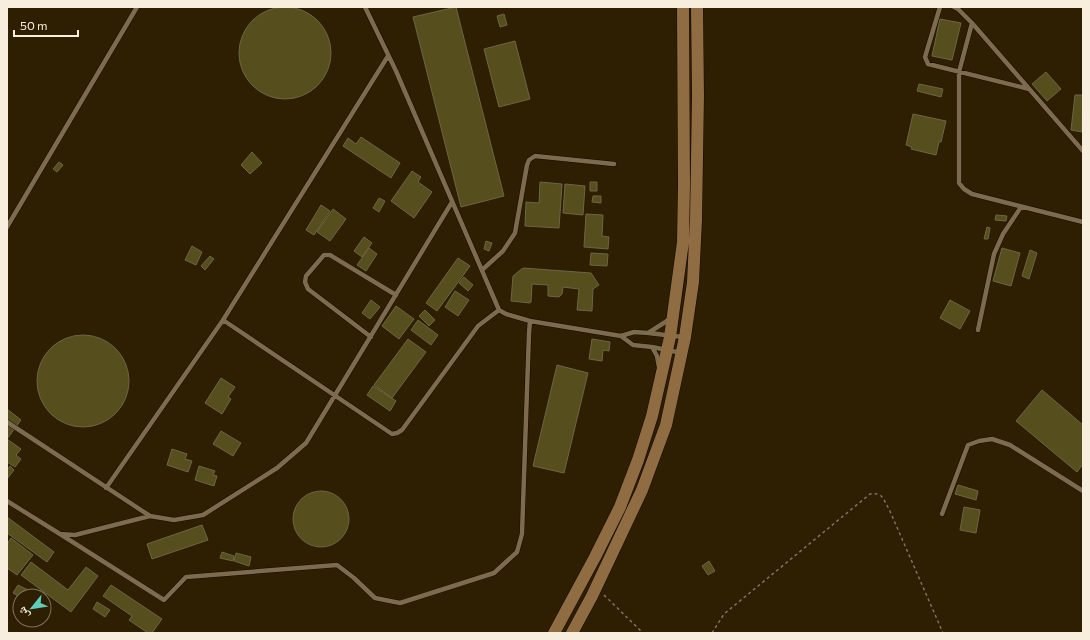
<svg xmlns="http://www.w3.org/2000/svg" width="1090" height="640" viewBox="0 0 1090 640" font-family="Commissioner,'Noto Naskh Arabic',sans-serif">
<style>
.building{fill:#564e1c;stroke:#6c6645}
.lines{fill:none;stroke-linecap:round;stroke-linejoin:round}
.lane-casing{stroke:#140900;stroke-width:5.5}
.secondary-casing{stroke:#140900;stroke-width:13}
.path{stroke:#81745c;stroke-width:1.5;stroke-dasharray:3 3;stroke-linecap:butt}
.lane{stroke:#7d6b4d;stroke-width:4.5}
.secondary{stroke:#8f6c42;stroke-width:12}
</style>
<rect width="100%" height="100%" fill="#2e1f03"/>
<path class="building" d="M239 53a46 46 0 1 1 92 0a46 46 0 1 1-92 0Z
M456,7l48,189 -43,11 -48,-190z
M504,14l3,11 -7,2 -3,-11z
M940,19l21,4 -9,37 -20,-4z
M515,41l15,58 -31,8 -15,-58z
M1046,72l15,17 -14,12 -15,-17z
M919,84l24,5 -2,8 -24,-6z
M1075,95h8l-1,37 -11,-2z
M913,114l33,7 -5,21h-2l-3,13 -25,-6 1,-2 -6,-2z
M361,137l39,26 -9,15 -48,-32 5,-8 8,6z
M252,152l10,11 -12,11 -9,-9z
M59,162l4,3 -6,7 -4,-3z
M412,171l9,6 -3,5 14,10 -18,26 -23,-17z
M540,182l22,2 -3,44 -34,-2 1,-24 13,1z
M590,182h7v9h-7z
M565,184l20,2 -2,29 -20,-2z
M593,196h8v7l-9,-1z
M379,198l6,3 -6,11 -6,-4z
M321,205l9,6 -16,24 -8,-5z
M333,209l13,10 -16,22 -13,-9z
M586,214l17,1 -1,21 7,1 -1,12 -24,-2z
M996,215l11,1 -1,5 -11,-1z
M987,227l3,1 -2,11h-4z
M364,237l8,6 -10,14 -8,-6z
M486,241l6,2 -3,8 -5,-2z
M192,246l10,6 -6,13 -11,-5z
M369,248l8,6 -11,17 -9,-6z
M1002,248l18,5 -9,33 -18,-5z
M1030,250l7,3 -8,26 -7,-3z
M591,253l17,1 -1,12 -17,-1z
M210,256l4,3 -9,11 -4,-4z
M458,258l12,8 -33,45 -11,-8z
M523,268l68,5 8,12 -6,4 -1,22 -15,-1 2,-21 -16,-2 -1,7 -3,3 -11,-1v-11l-16,-1 -1,18 -1,1 -19,-2 2,-25z
M464,277l9,8 -5,6 -9,-8z
M455,291l14,9 -11,16 -13,-9z
M371,300l9,7 -10,12 -8,-6z
M950,300l20,11 -10,18 -20,-11z
M396,306l18,13 -15,20 -17,-13z
M425,310l10,10 -6,6 -10,-10z
M418,320l20,15 -7,10 -20,-15z
M37 381a46 46 0 1 1 92 0a46 46 0 1 1-92 0Z
M408,339l18,13 -34,46 -18,-13z
M592,339l18,3 -1,9 -6,-1 -1,11 -13,-2z
M557,365l31,8 -24,100 -31,-7z
M221,378l14,9 -7,10 3,2 -9,15 -17,-11z
M373,386l23,15 -6,10 -23,-16z
M1042,390l41,35v39l-6,8 -61,-51z
M7,409l14,11 -14,19 14,10 -5,6 5,4 -6,8 -8,-5z
M221,431l20,12 -8,13 -20,-12z
M172,449l15,5 -2,5 7,2 -4,11 -21,-7z
M10,466l4,4 -7,9v-9z
M199,466l16,5 -2,4 4,1 -3,10 -19,-6z
M958,485l20,6 -2,9 -21,-6z
M293 519a28 28 0 1 1 56 0a28 28 0 1 1-56 0Z
M964,507l16,3 -4,23 -16,-3z
M7,517l47,35 -7,10 -40,-29z
M202,525l6,15 -56,19 -5,-15z
M11,538l22,17 -16,20 -10,-7v-24z
M222,552l12,4 -1,5 -13,-3z
M236,553l15,4 -2,9 -15,-5z
M709,561l6,10 -7,4 -6,-9z
M31,562l37,28 18,-23 12,9 -27,36 -50,-37z
M18,585l22,11 -20,1 -7,-4z
M111,585l51,34 -10,14h-4l-19,-13 3,-4 -29,-20z
M97,602l13,8 -5,7 -12,-8z"/>
<g class="lines">
<defs>
<path id="lane" d="M365,7l31,64 103,239 7,4 24,7 91,15 13,-4 14,1 22,-14
M940,7l-15,50 3,7 101,25
M954,7l4,2 14,14 111,128
M972,23l-13,49v111l5,6 8,5 111,28
M7,227l130,-220
M482,270l21,-19 12,-18 12,-68 2,-5 6,-4 79,8
M223,320l169,114 5,-1 5,-3 76,-104 21,-16
M978,330l16,-76 9,-20 18,-27
M648,333l35,4
M621,336l12,9 19,2 5,9 2,11
M371,337l-63,-48 -3,-7 1,-6 18,-21h6l66,40
M652,347l30,6
M7,422l143,94 24,4 29,-5 74,-47 29,-25 146,-241
M106,488l117,-168 165,-264
M7,501l53,33 15,1 75,-19
M942,514l26,-69 11,-4 13,-2 18,6 73,46
M60,534l104,66 22,-23 151,-12 17,13 21,20 25,5 94,-30 23,-21 5,-18 7,-201 1,-12"/>
<path id="secondary" d="M554,633l41,-76 25,-50 18,-47 14,-44 18,-79 13,-95 1,-57 -1,-178
M572,633l20,-37 50,-106 24,-65 19,-88 8,-55 3,-62 2,-125 -1,-88"/>
</defs>
<use href="#lane" class="lane-casing"/>
<use href="#secondary" class="secondary-casing"/>
<path class="path" d="M604,595l39,38
M712,633l12,-19 146,-120c13,-2 13,5 19,15l54,124"/>
<use href="#lane" class="lane"/>
<use href="#secondary" class="secondary"/>
</g>
<rect width="1090" height="640" fill="none" stroke="#f8eedd" stroke-width="16"/>
<g transform="translate(32 608) rotate(240)"><circle r="19" fill="#2e1f03" stroke="#7f725a"/>
<path d="M0-3L7 15L0 10L-7 15Z" fill="#5cceba"/>
<text y="-6" font-size="11" font-weight="bold" text-anchor="middle" fill="#f8eedd">ش</text>
</g>
<path d="M14 30v6h64v-6" fill="none" stroke="#f8eedd" stroke-width="2"/>
<text x="20" y="30" font-size="12" fill="#f8eedd" stroke="#2e1f03" stroke-width="3" paint-order="stroke">50 m</text>
</svg>
